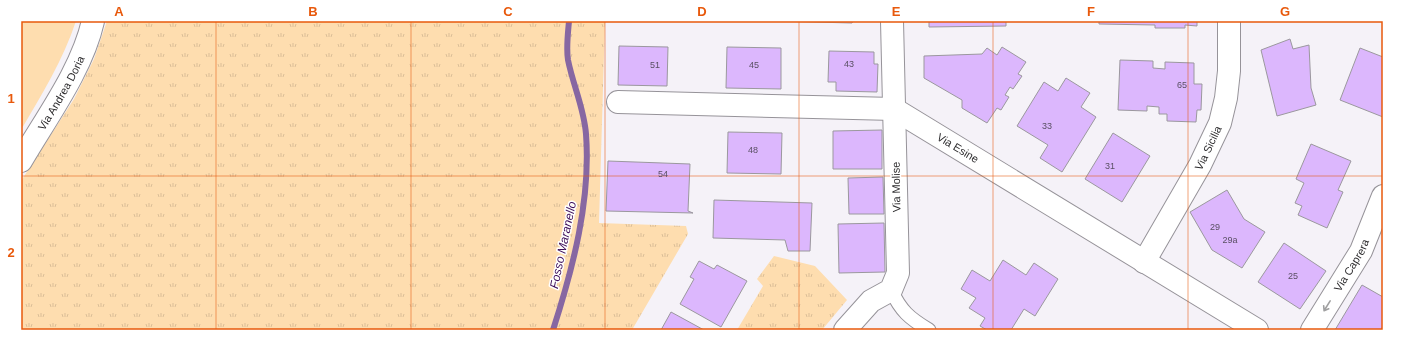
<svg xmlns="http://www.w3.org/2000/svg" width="1404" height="351" viewBox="0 0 1404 351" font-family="Helvetica,sans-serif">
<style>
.grass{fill:url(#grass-tufts)}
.garden{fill:#feddaf}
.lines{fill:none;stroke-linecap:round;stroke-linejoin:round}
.stream{stroke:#8767a2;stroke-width:6}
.building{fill:#dcb7fd;stroke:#9b989e}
.service-casing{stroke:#969399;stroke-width:15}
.minor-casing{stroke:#969399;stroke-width:24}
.service{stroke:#fff;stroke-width:13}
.minor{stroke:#fff;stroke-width:22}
.oneway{stroke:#a0a0a1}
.grid{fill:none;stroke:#e8590c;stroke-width:1;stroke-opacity:0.55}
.labels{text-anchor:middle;stroke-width:3;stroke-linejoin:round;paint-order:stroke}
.number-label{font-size:9px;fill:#594f62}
.street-label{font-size:11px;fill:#2d2c2e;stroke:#fff}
.water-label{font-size:12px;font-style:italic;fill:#3d0e5a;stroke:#fff}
.neatline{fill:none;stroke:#e8590c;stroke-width:1.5}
.grid-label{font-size:13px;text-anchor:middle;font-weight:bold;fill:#e8590c}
</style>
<defs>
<pattern id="grass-tufts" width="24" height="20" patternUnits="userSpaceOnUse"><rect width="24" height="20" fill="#feddaf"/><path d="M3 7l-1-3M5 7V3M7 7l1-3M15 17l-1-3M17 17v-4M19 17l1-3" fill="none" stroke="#dabe97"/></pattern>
</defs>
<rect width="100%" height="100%" fill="#f5f2f8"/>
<path class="grass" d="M107,21h498l-6,202 87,3 2,8 -56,96h-611v-149l53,-82 20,-40z
M774,256l41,10 32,34 -25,30h-85l26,-44 -6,-7z"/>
<path class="garden" d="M21,21h55c-13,39 -34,73 -55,109z"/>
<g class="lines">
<path class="stream" d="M553,330c20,-62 38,-130 33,-196 -2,-26 -13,-49 -18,-74 -2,-12 0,-27 1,-39"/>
</g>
<path class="building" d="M776,21h77l-1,2z
M929,21h77v5l-77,1z
M1099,21h98v5l-12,-1v3h-30v-3l-56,-1z
M1290,39l3,10 16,-4 2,43 5,17 -39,11 -16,-66z
M619,46l49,1 -1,39 -49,-1z
M727,47l54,1v41l-55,-1z
M1002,47l24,15 -8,12 4,2 -9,13 -3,-2 -5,8 4,2 -8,13 -4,-2 -10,15 -25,-15v-8l-38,-22v-22l58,-2 5,-6 10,7z
M1360,48l23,9v60l-43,-17z
M829,51l45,1v12h4l-1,28 -41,-1v-9h-8z
M1120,60l33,1v7l12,1v-7l29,1v21h8l-1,26h-4l-1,12 -29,-1v-7h-8v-7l-12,-1v5l-29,-1z
M1066,78l24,15 -9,14 15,10 -34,55 -22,-14 8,-13 -31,-19 27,-44 14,9z
M882,130v39h-49v-38z
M728,132l54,1 -1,41 -54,-1z
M1113,133l37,23 -28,46 -37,-23z
M1311,144l40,17 -13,29 5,2 -16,36 -29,-13 4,-9 -7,-3 9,-20 -8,-4z
M608,161l82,3 -2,47 5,2 -87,-2z
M883,177l1,37h-35l-1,-36z
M1227,190l17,29 21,13 -23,36 -30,-18 -22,-38z
M714,200l98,3 -2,48h-22l-3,-11 -72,-2z
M884,223l1,49 -46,1 -1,-49z
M1284,243l42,28 -26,38 -42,-27z
M1003,260l23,15 8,-12 24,16 -23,37 -11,-7 -13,21h-24l-7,-4 5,-8 -16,-10 7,-10 -15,-9 11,-19 18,11z
M699,261l15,8 3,-4 30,16 -26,46 -41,-23 14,-25 -4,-2z
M1362,285l21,12v29l-2,4h-46z
M671,312l33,18h-43z"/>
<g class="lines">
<defs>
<path id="service" d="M891,290c10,21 18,28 38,40"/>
<g id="minor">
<path id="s1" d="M618,102l276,7 363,221"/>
<path id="s2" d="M21,161c25,-43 61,-91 72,-140"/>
<path id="s3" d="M1144,262l56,-97 20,-42 6,-25 3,-27v-50"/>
<path d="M845,330l26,-29 20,-11 7,-17 -6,-252"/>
<path id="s4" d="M1312,330l49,-79 22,-55"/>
</g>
</defs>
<use href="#service" class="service-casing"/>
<use href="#minor" class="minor-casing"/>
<use href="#service" class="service"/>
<use href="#minor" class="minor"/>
</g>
<defs><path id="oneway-shaft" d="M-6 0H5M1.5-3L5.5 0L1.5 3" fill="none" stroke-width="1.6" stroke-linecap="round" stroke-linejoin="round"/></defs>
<use class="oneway" href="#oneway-shaft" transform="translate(1327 306) rotate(122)"/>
<path class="grid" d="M216,21v309M411,21v309M605,21v309M799,21v309M993,21v309M1188,21v309M21,176h1362"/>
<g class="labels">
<g class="number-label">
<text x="849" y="67">43</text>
<text x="655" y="68">51</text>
<text x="754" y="68">45</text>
<text x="1182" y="88">65</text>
<text x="1047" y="129">33</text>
<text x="753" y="153">48</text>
<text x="1110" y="169">31</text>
<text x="663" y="177">54</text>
<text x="1215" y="230">29</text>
<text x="1230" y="243">29a</text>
<text x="1293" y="279">25</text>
</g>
<g class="street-label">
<text dy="4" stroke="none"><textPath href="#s2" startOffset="79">Via Andrea Doria</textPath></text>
<text dy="4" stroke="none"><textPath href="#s1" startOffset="351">Via Esine</textPath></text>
<text dy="4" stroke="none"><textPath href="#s3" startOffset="131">Via Sicilia</textPath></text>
<text transform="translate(896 187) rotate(-91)" y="4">Via Molise</text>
<text dy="4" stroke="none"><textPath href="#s4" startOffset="76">Via Caprera</textPath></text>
</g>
<g class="water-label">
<text transform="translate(563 245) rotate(-78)" y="4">Fosso Maranello</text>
</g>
</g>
<rect width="1404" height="351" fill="none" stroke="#ffffff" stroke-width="44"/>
<rect x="22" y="22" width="1360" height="307" class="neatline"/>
<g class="grid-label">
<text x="119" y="16">A</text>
<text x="313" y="16">B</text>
<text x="508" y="16">C</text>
<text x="702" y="16">D</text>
<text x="896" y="16">E</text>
<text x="1091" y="16">F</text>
<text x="1285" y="16">G</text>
<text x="11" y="103">1</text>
<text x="11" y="257">2</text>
</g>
</svg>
